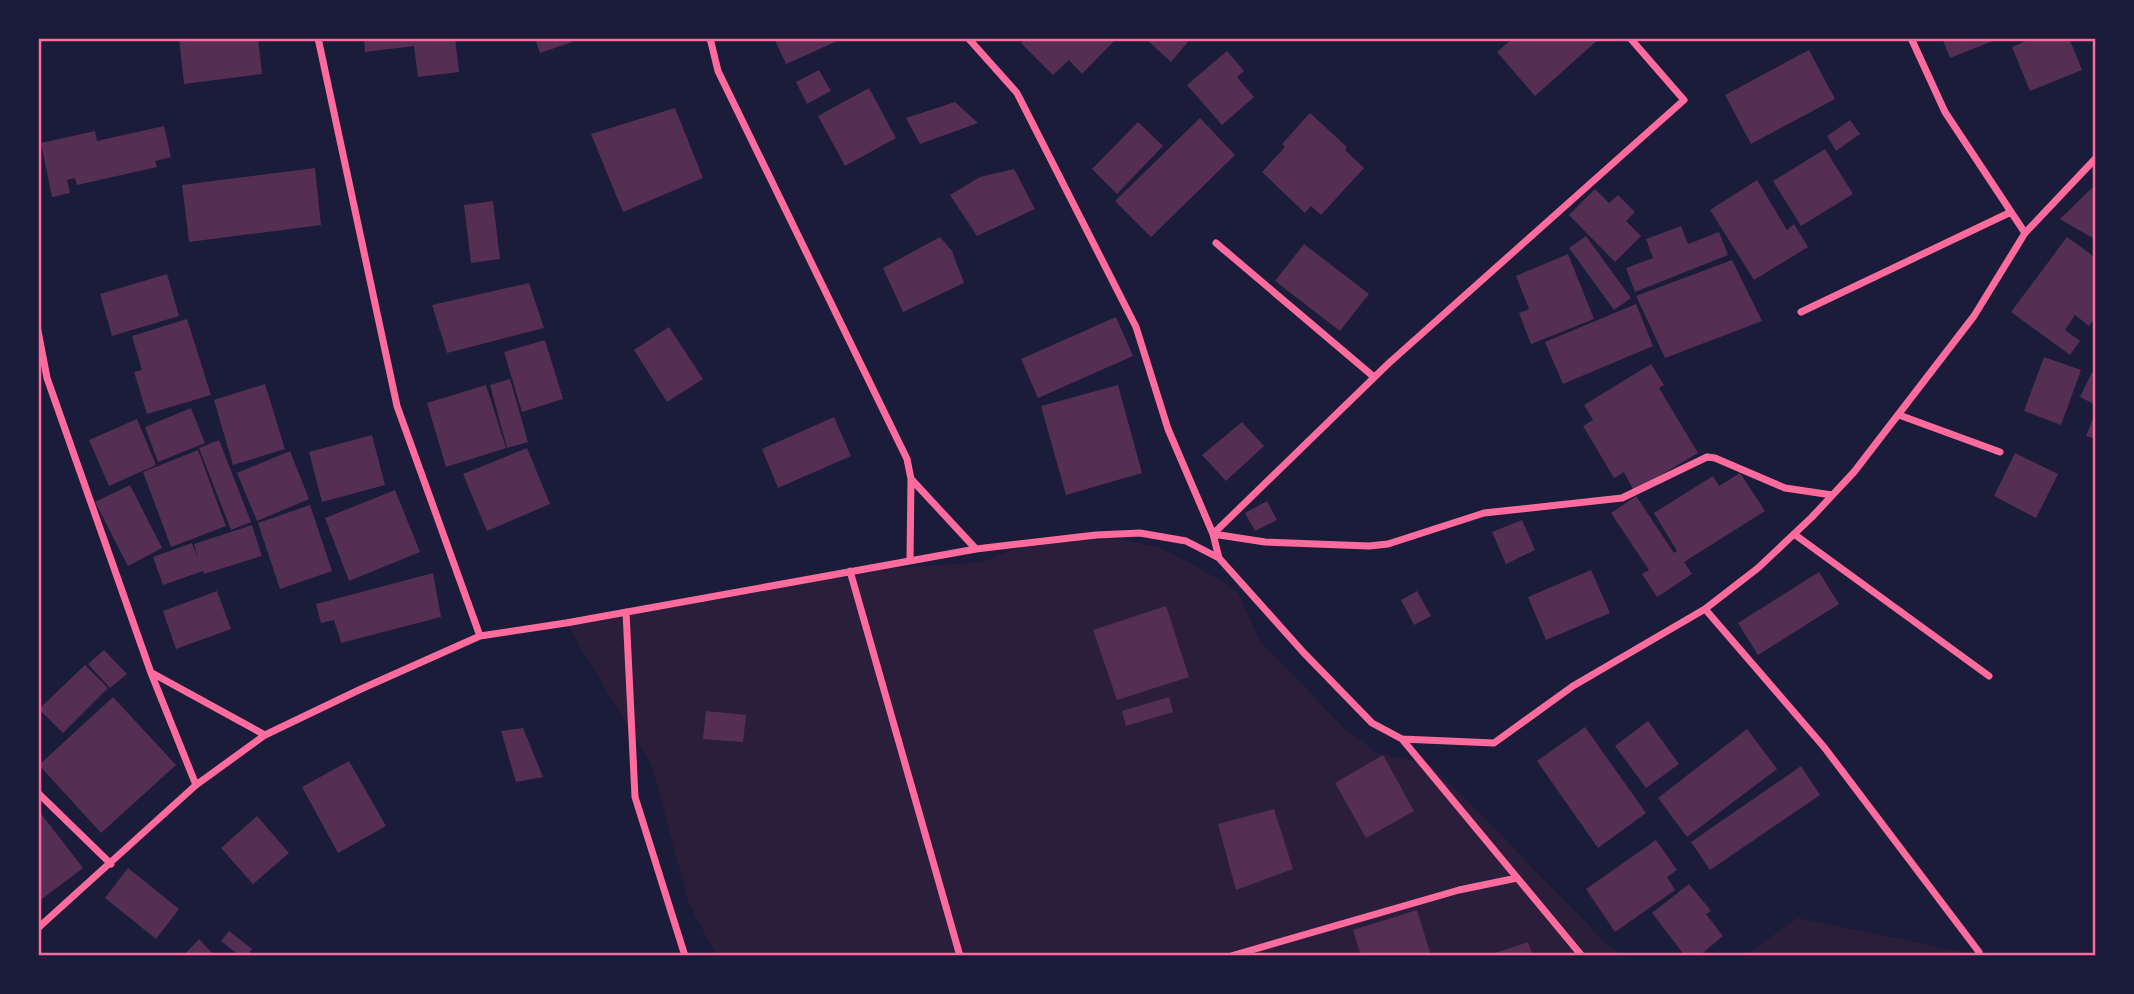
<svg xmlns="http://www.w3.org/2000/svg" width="2134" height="994" viewBox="0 0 2134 994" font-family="Cabin,sans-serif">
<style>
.green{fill:#2a1e3b}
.building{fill:#542f53}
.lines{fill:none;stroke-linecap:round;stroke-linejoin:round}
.minor{stroke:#ff6b9d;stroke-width:7}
.neatline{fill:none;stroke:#ff6b9d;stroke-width:2.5}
</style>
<rect width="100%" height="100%" fill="#1b1b3a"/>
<path class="green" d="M1096,535l63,12 39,20 40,25 22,49 84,87 33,25 55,12 179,183 14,7h-909l-27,-51 -37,-138 -86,-143 284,-52 132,-9 49,-20z
M1798,918l180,37h-233z"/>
<path class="building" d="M179,38h79l4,36 -78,10z
M364,38h91l4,34 -41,5 -4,-31 -49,6z
M535,38h36l1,4 -32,11z
M774,38h70l-58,26z
M1025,38h92l-35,36 -13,-14 -16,15 -32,-32z
M1145,38h46l-20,24z
M1513,38h87l-65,58 -38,-44z
M1942,38h56v1l-48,19z
M2032,38h37l13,32 -52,21 -18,-44z
M1809,50l26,49 -84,45 -26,-49z
M1227,51l17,20 -7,6 17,20 -32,28 -35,-40z
M819,70l12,21 -24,13 -11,-22z
M869,88l27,50 -51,28 -27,-50z
M955,102l23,21 -58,21 -14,-26z
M675,108l28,70 -80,34 -32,-78z
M1310,113l37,34 -2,3 19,18 -43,47 -10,-9 -6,7 -43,-41 23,-25 -3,-3z
M1200,118l35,37 -84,82 -36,-36z
M1850,120l10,14 -24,17 -9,-15z
M1138,122l25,24 -46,48 -25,-25z
M164,126l7,31 -16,4 2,6 -80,18 -2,-7 -8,2 3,13 -18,4 -11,-54 54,-12 2,10z
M1825,149l28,45 -52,32 -28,-45z
M315,168l6,57 -132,17 -7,-57z
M1014,169l21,40 -58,27 -27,-41 30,-18z
M1757,180l30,50 7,-6 14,23 -54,33 -44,-70z
M2096,184v56l-36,-21z
M1595,189l14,14 9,-8 17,17 -9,9 15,15 -26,26 -46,-47z
M493,201l7,58 -29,4 -7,-58z
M1681,226l7,18 31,-12 9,23 -93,37 -9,-24 27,-10 -7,-19z
M1586,236l45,62 -17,12 -45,-62z
M940,237l12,14 12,32 -61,29 -20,-44z
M2067,237l29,21v59l-7,9 -14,-11 -10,15 15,11 -10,14 -59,-43z
M1304,244l65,50 -29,37 -65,-50z
M1568,254l26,65 -63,25 -12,-31 10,-4 -13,-33z
M1732,260l30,61 -97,37 -29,-62z
M167,274l12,42 -67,20 -12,-42z
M529,283l15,45 -97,25 -15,-48z
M1636,304l17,42 -90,38 -18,-42z
M1116,317l17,39 -95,42 -17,-39z
M187,319l24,76 -64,19 -13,-42 8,-2 -10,-34z
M669,327l34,52 -36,23 -33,-52z
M545,340l18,59 -41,13 -18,-60z
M2044,357l37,13 -20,55 -37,-14z
M1651,364l13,21 -5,3 39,65 -64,38 -10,-19 -10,6 -31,-52 10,-6 -9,-15z
M2092,372l4,2 -2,30 -14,-7z
M510,379l18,63 -21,6 -17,-63z
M265,384l20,65 -52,16 -19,-65z
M486,385l20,63 -60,19 -19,-64z
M1118,385l24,88 -76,22 -25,-89z
M191,408l14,35 -47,19 -13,-35z
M2096,411v28l-10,-3z
M834,417l17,39 -73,32 -16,-39z
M137,419l19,46 -47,21 -20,-46z
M1242,422l22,24 -38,35 -24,-26z
M372,435l13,50 -63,17 -13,-50z
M219,440l32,82 -20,8 -32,-82z
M527,448l23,56 -63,27 -24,-57z
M198,450l28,76 -55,21 -28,-75z
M290,451l19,48 -52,22 -20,-48z
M2015,453l43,21 -22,44 -42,-22z
M1740,473l25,38 -81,51 8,12 -35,23 -15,-23 7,-4 -38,-57 25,-17 38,57 3,-2 -23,-38 59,-37 6,10z
M130,485l32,63 -34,18 -33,-64z
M395,490l25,62 -71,29 -24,-63z
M1267,501l10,19 -22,11 -10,-18z
M310,505l22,66 -52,18 -22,-66z
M1522,520l13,30 -29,14 -14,-32z
M252,525l10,31 -58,18 -1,-3 -40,14 -10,-28 39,-14 6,16 -4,-15z
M1591,570l19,43 -64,27 -18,-43z
M1819,572l20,32 -81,51 -20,-32z
M433,573l8,44 -100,26 -7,-23 -13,3 -5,-19z
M217,591l14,38 -55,20 -13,-38z
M1417,591l14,25 -17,9 -13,-25z
M1166,606l23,71 -72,23 -24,-70z
M104,650l23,24 -17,14 -22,-24z
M85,665l23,23 -45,45 -24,-24z
M113,697l63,68 -75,68 -62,-68z
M1169,697l4,15 -47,14 -4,-15z
M706,711l40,4 -3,27 -40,-3z
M1648,721l31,43 -33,24 -31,-42z
M1585,727l61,86 -48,35 -61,-87z
M523,728l20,49 -27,5 -15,-51z
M1747,729l30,40 -90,68 -29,-39z
M1383,755l31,56 -48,27 -31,-55z
M349,761l37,65 -48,27 -36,-66z
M1801,766l19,29 -110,75 -19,-28z
M1274,809l19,60 -57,21 -18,-66z
M38,810l45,58 -45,34z
M257,816l32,37 -36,31 -32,-36z
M1656,840l21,30 -10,7 8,13 -60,42 -29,-43z
M128,868l51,41 -23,30 -51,-41z
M1689,884l22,27 -5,3 17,22 -24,20h-14l-33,-43z
M1417,910l14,46h-70l-8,-26z
M229,931l23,18 -5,7h-7l-19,-15z
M199,939l16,17h-32z
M1528,942l5,14h-44v-1z"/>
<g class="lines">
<path class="minor" d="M318,38l79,368 83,230
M710,38l8,33 189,388 4,20 -1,80
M968,38l49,55 119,234 32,102 45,105 6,24
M1630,38l54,62 -295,263 -176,171 52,8 104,4 19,-2 96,-31 138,-15 85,-41 8,1 70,30 47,7
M1911,38l34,74 80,121
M1216,243l158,134
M1801,312l210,-100
M38,331l9,47 104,295 45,112
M1899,415l101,37
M912,480l64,69
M1794,534l195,142
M850,571l110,385
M1705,609l119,138 155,205
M626,612l9,185 50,159
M152,673l113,62
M1402,739l180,217
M38,793l73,71
M38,928l158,-143 69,-50 96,-46 119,-53 86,-13 410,-74 120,-14 44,-2 46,8 33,17 84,94 69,71 30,16 92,4 79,-57 132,-77 53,-41 54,-51 42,-45 120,-156 51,-83 71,-75
M1231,956l228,-66 58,-12"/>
</g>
<rect width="2134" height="994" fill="none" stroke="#1b1b3a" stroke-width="80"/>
<rect x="40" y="40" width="2054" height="914" class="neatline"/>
</svg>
